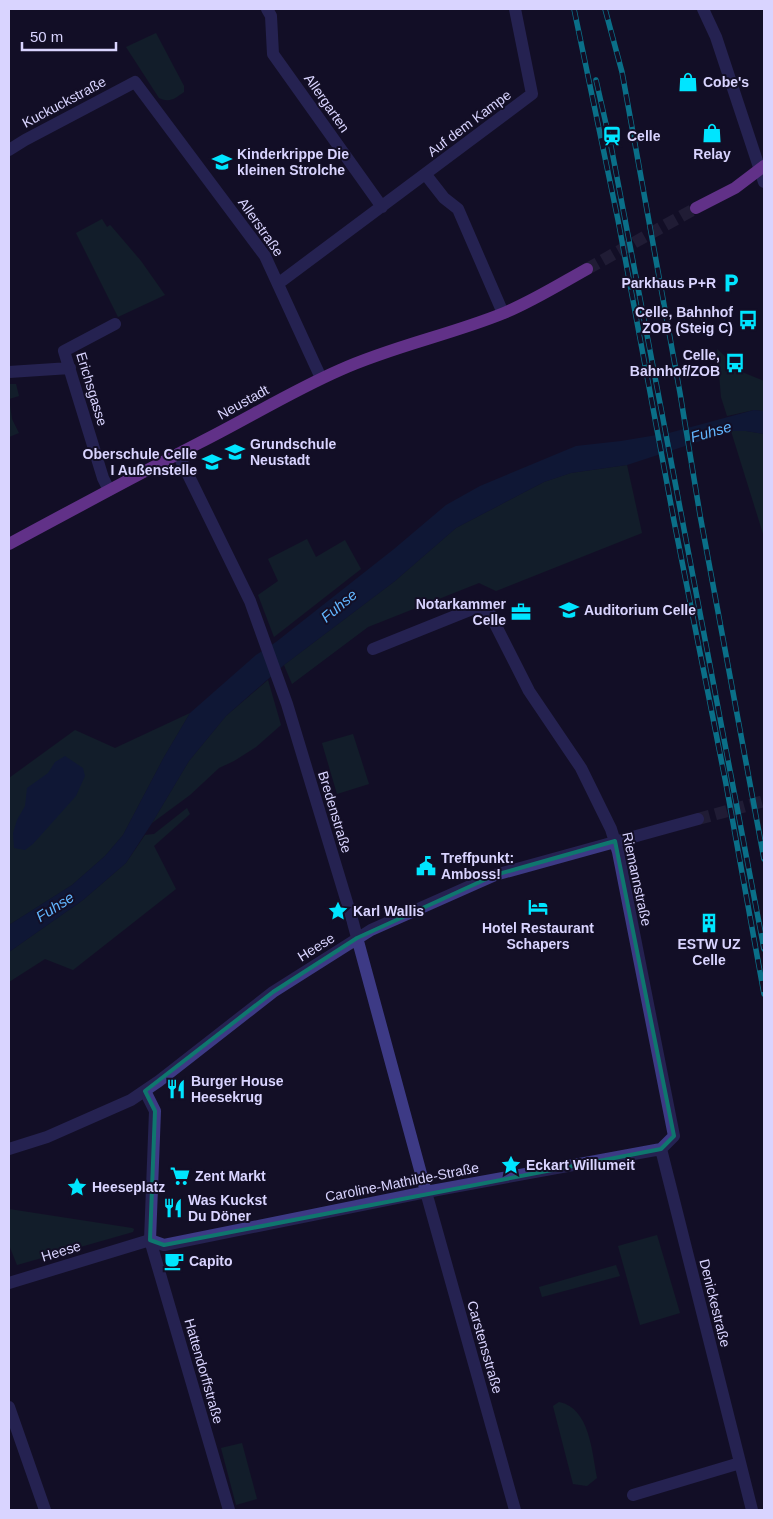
<svg xmlns="http://www.w3.org/2000/svg" width="773" height="1519" viewBox="0 0 773 1519" font-family="Helvetica,sans-serif">
<style>
.green{fill:#12302f}
.water{fill:#0c2248}
.lines{fill:none;stroke-linecap:round;stroke-linejoin:round}
.minor-tunnel{stroke:#312d47;stroke-width:12;stroke-dasharray:12 6;stroke-linecap:butt}
.major-tunnel{stroke:#312d47;stroke-width:12;stroke-dasharray:12 6;stroke-linecap:butt}
.minor{stroke:#3d3a85;stroke-width:12}
.major{stroke:#c25bff;stroke-width:12}
.rail-casing{stroke:#00e5ff;stroke-width:5.5}
.rail{stroke:#130f26;stroke-width:4;stroke-dasharray:11;stroke-linecap:butt}
.marked{fill:none;stroke:#0f766e;stroke-width:4;stroke-linejoin:round}
.labels{text-anchor:middle;stroke-width:4;stroke-linejoin:round;paint-order:stroke}
.poi-label{font-size:14px;font-weight:bold;fill:#d9d4ff;stroke:#130f26;text-anchor:start}
.street-label{font-size:14px;fill:#d9d4ff;stroke:#130f26}
.water-label{font-size:15px;font-style:italic;fill:#62b6ff;stroke:#130f26}
</style>
<rect width="100%" height="100%" fill="#130f26"/>
<path class="green" d="M156,33l28,53v6c-10,7 -14,11 -25,6l-33,-51z
M102,219l5,8 3,-2 2,2 29,34 24,34 -47,22 -42,-84z
M717,349l25,23 22,9v30l-10,-1 -27,6 -6,-19z
M9,384h7l3,12 -10,3 3,20 7,14 -10,4z
M731,431h15l18,3v103z
M627,465l15,68 -146,58 -17,-8 -111,44 -76,57 -8,-19 111,-84 61,-53 88,-46 27,-9z
M307,539l9,18 29,-17 16,29 -87,68 -16,-42 20,-14 -10,-22z
M268,680l13,45 -25,22 -22,14 -15,7 -29,27 -38,28 37,-62 37,-45z
M190,713l-26,44 -41,78 -18,21 -33,29 -63,40v-147l66,-48 40,18z
M353,734l16,50 -32,10 -15,-51z
M187,808l3,6 -36,32 22,43 -103,81 -28,-11 -36,23v-30l74,-52 43,-37 19,-28 9,-1z
M9,1209l123,19 2,1 -1,3 -116,33 -8,-20z
M657,1235l23,78 -40,12 -22,-79z
M616,1265l4,11 -78,21 -3,-10z
M559,1402c31,6 33,51 38,76l-10,8 -14,-2 -20,-78z
M242,1443l15,56 -21,6 -15,-57z"/>
<path class="water" d="M754,410l10,1v23l-18,-3h-15l-104,34 -56,8 -27,9 -88,46 -61,53 -111,84 -58,51 -37,45 -37,62 -26,40 -43,37 -74,52v-27l63,-40 33,-29 18,-21 41,-78 26,-44 66,-58 20,-13 118,-93 52,-44 34,-19 96,-40 45,-5 48,-8z
M65,756l18,12 2,8 -9,20 -43,48 -8,6 -11,-2 -1,-15 4,-13 8,-14 2,-18 21,-15 7,-11z"/>
<g class="lines">
<path class="minor-tunnel" d="M698,819l66,-18"/>
<path class="major-tunnel" d="M587,269l109,-61"/>
<path class="minor" d="M267,9l4,7 2,38 109,153
M703,9l13,28 48,145
M9,150l16,-10 110,-58 130,174 56,122
M426,175l18,23 14,11 45,104
M279,283l253,-189 -17,-85
M9,372l61,-4
M178,454l72,147 37,103 65,215 74,273 89,318
M109,490l-6,-12 -39,-127 51,-27
M373,649l102,-41 15,6 39,77 52,77 30,61 7,23 56,284 -13,13
M9,1149l38,-12 84,-37 28,-19 114,-89 98,-62 124,-55 203,-56
M661,1149l91,361
M150,1240l14,5 262,-53 235,-43
M150,1240l79,270
M9,1283l141,-43 5,-129 -10,-20
M9,1407l36,103
M633,1495l107,-32"/>
<path class="major" d="M696,208l39,-20 29,-22
M9,544c63,-34 126,-68 190,-101 48,-24 91,-51 141,-73 53,-24 110,-35 164,-57 29,-12 56,-29 83,-44"/>
<defs>
<path id="rail" d="M574,9l44,211 56,301 52,263 38,210
M605,9l17,63 58,321 20,122 64,344
M596,80l15,66 153,803"/>
</defs>
<use href="#rail" class="rail-casing"/>
<use href="#rail" class="rail"/>
</g>
<path d="M0 0H773V1519H0ZM615,841l59,295 -13,13 -497,96 -14,-5 5,-129 -10,-20 128,-99 84,-54 138,-63z" fill="#130f26" fill-opacity=".55" fill-rule="evenodd"/>
<path class="marked" d="M615,841l59,295 -13,13 -497,96 -14,-5 5,-129 -10,-20 128,-99 84,-54 138,-63z"/>
<defs>
<symbol id="shop-bare" viewBox="-9 -9 18 18"><path d="M-5-2.5h2.3a2.7 3.5 0 0 1 5.4 0H5L5.5 6h-11ZM-1.5-2.5h3a1.5 2.3 0 0 0-3 0Z" fill="#00e5ff" stroke="#130f26" stroke-width="2.5" paint-order="stroke"/></symbol>
<symbol id="station-bare" viewBox="-9 -9 18 18"><path d="M-3-6H3Q5-6 5-4V2Q5 4 3 4L4.5 6H3L1.5 4h-3L-3 6H-4.5L-3 4Q-5 4-5 2V-4Q-5-6-3-6ZM-3.5-4v3h7v-3ZM-3.5 1v1.5H-2V1ZM2 1v1.5H3.5V1Z" fill="#00e5ff" stroke="#130f26" stroke-width="2.5" paint-order="stroke"/></symbol>
<symbol id="school-bare" viewBox="-9 -9 18 18"><path d="M0-5L7-2L0 1L-7-2ZM-4 1L0 2.5L4 1V4Q0 6-4 4Z" fill="#00e5ff" stroke="#130f26" stroke-width="2.5" paint-order="stroke"/></symbol>
<symbol id="parking-bare" viewBox="-9 -9 18 18"><path d="M-3.5-5.5H1a3.5 3.5 0 0 1 0 7H-1V5.5H-3.5ZM-1-3.4V-.6H.8a1.4 1.4 0 0 0 0-2.8Z" fill="#00e5ff" stroke="#130f26" stroke-width="2.5" paint-order="stroke"/></symbol>
<symbol id="bus-bare" viewBox="-9 -9 18 18"><path d="M-5-6H5V4H4V6H2V4H-2V6H-4V4H-5ZM-3.5-4V0h7V-4ZM-3.5 1.2v1.5H-2V1.2ZM2 1.2v1.5H3.5V1.2Z" fill="#00e5ff" stroke="#130f26" stroke-width="2.5" paint-order="stroke"/></symbol>
<symbol id="university-bare" viewBox="-9 -9 18 18"><path d="M0-5L7-2L0 1L-7-2ZM-4 1L0 2.5L4 1V4Q0 6-4 4Z" fill="#00e5ff" stroke="#130f26" stroke-width="2.5" paint-order="stroke"/></symbol>
<symbol id="office-bare" viewBox="-9 -9 18 18"><path d="M-6-3h4V-5.5h4V-3h4V5H-6ZM-1-4.5V-3h2v-1.5ZM-6 0V1H6V0Z" fill="#00e5ff" stroke="#130f26" stroke-width="2.5" paint-order="stroke"/></symbol>
<symbol id="civic-bare" viewBox="-9 -9 18 18"><path d="M-.6-6.5H3V-4.5H.6V-3L4-1V1h2V6H-6V1h2V-1L-.6-3ZM-1.2 2.5V6h2.4V2.5Z" fill="#00e5ff" stroke="#130f26" stroke-width="2.5" paint-order="stroke"/></symbol>
<symbol id="hotel-bare" viewBox="-9 -9 18 18"><path d="M-6-4.5h1.5V1H6V5H4.5V3h-9V5H-6ZM-4 0a1.8 1.8 0 1 1 3.6 0ZM.5 0V-2.5h3Q6-2.5 6 0Z" fill="#00e5ff" stroke="#130f26" stroke-width="2.5" paint-order="stroke"/></symbol>
<symbol id="sight-bare" viewBox="-9 -9 18 18"><path d="M0-6L1.8-2.2L6-1.7L2.9 1.2L3.7 5.4L0 3.3L-3.7 5.4L-2.9 1.2L-6-1.7L-1.8-2.2Z" fill="#00e5ff" stroke="#130f26" stroke-width="2.5" paint-order="stroke"/></symbol>
<symbol id="building-bare" viewBox="-9 -9 18 18"><path d="M-4-6H4V6H1V3H-1V6H-4ZM-2.5-4.3h1.7v1.8h-1.7ZM.8-4.3h1.7v1.8H.8ZM-2.5-1h1.7V.8h-1.7ZM.8-1h1.7V.8H.8Z" fill="#00e5ff" stroke="#130f26" stroke-width="2.5" paint-order="stroke"/></symbol>
<symbol id="restaurant-bare" viewBox="-9 -9 18 18"><path d="M-5-6h1v4h1v-4h1v4h1v-4h1v5L-1.5 .5V6h-2V.5L-5-1ZM5-6V6H3V1.5H1.5Q1.5-4 5-6Z" fill="#00e5ff" stroke="#130f26" stroke-width="2.5" paint-order="stroke"/></symbol>
<symbol id="supermarket-bare" viewBox="-9 -9 18 18"><path d="M-6-5.5h2.5l.6 2H6L4.5 2H-2.5L-4.4-4H-6ZM-1.5 3.2a1.3 1.3 0 1 0 .1 0ZM3 3.2a1.3 1.3 0 1 0 .1 0Z" fill="#00e5ff" stroke="#130f26" stroke-width="2.5" paint-order="stroke"/></symbol>
<symbol id="cafe-bare" viewBox="-9 -9 18 18"><path d="M-5.5-4.5H6V0H3Q3 3.5 0 3.5H-2.5Q-5.5 3.5-5.5 0ZM3-3.2v2h1.7v-2ZM-6 4.5H4V6H-6Z" fill="#00e5ff" stroke="#130f26" stroke-width="2.5" paint-order="stroke"/></symbol>
</defs>
<g fill-rule="evenodd">
<use href="#shop-bare" x="674" y="68" width="28" height="28"/>
<use href="#shop-bare" x="698" y="119" width="28" height="28"/>
<use href="#station-bare" x="598" y="122" width="28" height="28"/>
<use href="#school-bare" x="208" y="148" width="28" height="28"/>
<use href="#parking-bare" x="717" y="269" width="28" height="28"/>
<use href="#bus-bare" x="734" y="306" width="28" height="28"/>
<use href="#bus-bare" x="721" y="349" width="28" height="28"/>
<use href="#school-bare" x="221" y="438" width="28" height="28"/>
<use href="#school-bare" x="198" y="448" width="28" height="28"/>
<use href="#university-bare" x="555" y="596" width="28" height="28"/>
<use href="#office-bare" x="507" y="598" width="28" height="28"/>
<use href="#civic-bare" x="412" y="852" width="28" height="28"/>
<use href="#hotel-bare" x="524" y="893" width="28" height="28"/>
<use href="#sight-bare" x="324" y="897" width="28" height="28"/>
<use href="#building-bare" x="695" y="909" width="28" height="28"/>
<use href="#restaurant-bare" x="162" y="1075" width="28" height="28"/>
<use href="#sight-bare" x="497" y="1151" width="28" height="28"/>
<use href="#supermarket-bare" x="166" y="1162" width="28" height="28"/>
<use href="#sight-bare" x="63" y="1173" width="28" height="28"/>
<use href="#restaurant-bare" x="159" y="1194" width="28" height="28"/>
<use href="#cafe-bare" x="160" y="1247" width="28" height="28"/>
</g>
<g class="labels">
<g class="poi-label">
<text x="703" y="87">Cobe's</text>
<text x="627" y="141">Celle</text>
<text x="237" y="159">Kinderkrippe Die<tspan x="237" dy="16">kleinen Strolche</tspan></text>
<text x="712" y="159" text-anchor="middle">Relay</text>
<text x="716" y="288" text-anchor="end">Parkhaus P+R</text>
<text x="733" y="317" text-anchor="end">Celle, Bahnhof<tspan x="733" dy="16">ZOB (Steig C)</tspan></text>
<text x="720" y="360" text-anchor="end">Celle,<tspan x="720" dy="16">Bahnhof/ZOB</tspan></text>
<text x="250" y="449">Grundschule<tspan x="250" dy="16">Neustadt</tspan></text>
<text x="197" y="459" text-anchor="end">Oberschule Celle<tspan x="197" dy="16">I Außenstelle</tspan></text>
<text x="506" y="609" text-anchor="end">Notarkammer<tspan x="506" dy="16">Celle</tspan></text>
<text x="584" y="615">Auditorium Celle</text>
<text x="441" y="863">Treffpunkt:<tspan x="441" dy="16">Amboss!</tspan></text>
<text x="353" y="916">Karl Wallis</text>
<text x="538" y="933" text-anchor="middle">Hotel Restaurant<tspan x="538" dy="16">Schapers</tspan></text>
<text x="709" y="949" text-anchor="middle">ESTW UZ<tspan x="709" dy="16">Celle</tspan></text>
<text x="191" y="1086">Burger House<tspan x="191" dy="16">Heesekrug</tspan></text>
<text x="526" y="1170">Eckart Willumeit</text>
<text x="195" y="1181">Zent Markt</text>
<text x="92" y="1192">Heeseplatz</text>
<text x="188" y="1205">Was Kuckst<tspan x="188" dy="16">Du Döner</tspan></text>
<text x="189" y="1266">Capito</text>
</g>
<g class="street-label">
<text transform="translate(64 102) rotate(-28)" y="5">Kuckuckstraße</text>
<text transform="translate(327 103) rotate(55)" y="5">Allergarten</text>
<text transform="translate(469 123) rotate(-37)" y="5">Auf dem Kampe</text>
<text transform="translate(261 227) rotate(55)" y="5">Allerstraße</text>
<text transform="translate(92 389) rotate(73)" y="5">Erichsgasse</text>
<text transform="translate(243 402) rotate(-29)" y="5">Neustadt</text>
<text transform="translate(335 812) rotate(73)" y="5">Bredenstraße</text>
<text transform="translate(637 879) rotate(78)" y="5">Riemannstraße</text>
<text transform="translate(316 947) rotate(-32)" y="5">Heese</text>
<text transform="translate(402 1182) rotate(-11)" y="5">Caroline-Mathilde-Straße</text>
<text transform="translate(61 1251) rotate(-17)" y="5">Heese</text>
<text transform="translate(715 1303) rotate(76)" y="5">Denickestraße</text>
<text transform="translate(485 1347) rotate(74)" y="5">Carstensstraße</text>
<text transform="translate(204 1371) rotate(74)" y="5">Hattendorffstraße</text>
</g>
<g class="water-label">
<text transform="translate(711 432) rotate(-16)" y="5">Fuhse</text>
<text transform="translate(339 606) rotate(-40)" y="5">Fuhse</text>
<text transform="translate(55 907) rotate(-33)" y="5">Fuhse</text>
</g>
</g>
<rect width="773" height="1519" fill="none" stroke="#d9d4ff" stroke-width="20"/>
<path d="M22 42v8h94v-8" fill="none" stroke="#d9d4ff" stroke-width="2.5"/>
<text x="30" y="42" font-size="15" fill="#d9d4ff" stroke="#130f26" stroke-width="4" paint-order="stroke">50 m</text>
</svg>
